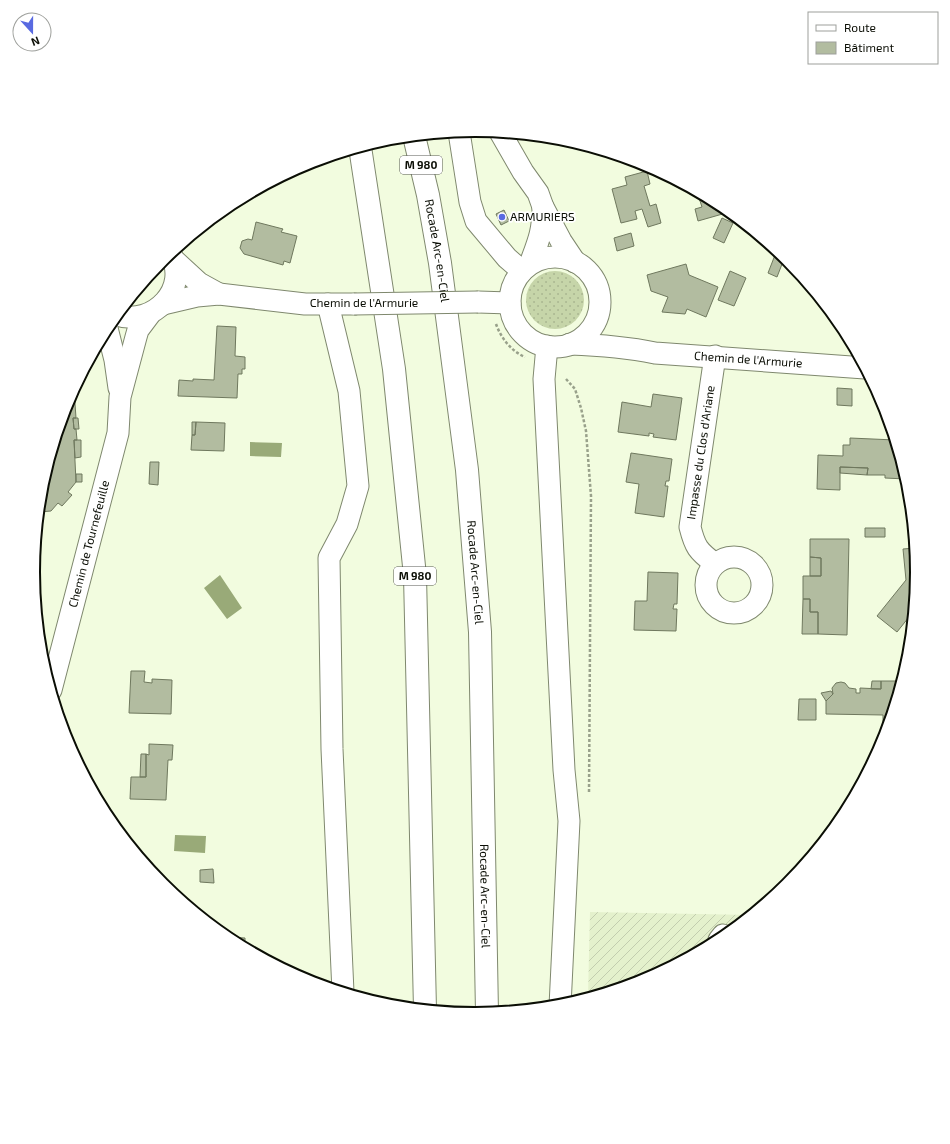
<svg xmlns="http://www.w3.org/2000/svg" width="950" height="1144" viewBox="0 0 950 1144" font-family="'Exo 2',sans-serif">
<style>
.industrial{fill:url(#industrial-furrows)}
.grass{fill:url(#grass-dots)}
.water{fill:#99aa78}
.building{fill:#b2bca0;stroke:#6f785e}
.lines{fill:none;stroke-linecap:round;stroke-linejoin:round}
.minor-casing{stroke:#7f886e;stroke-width:23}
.highway-casing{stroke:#7f886e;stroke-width:24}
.path{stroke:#99a18b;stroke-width:2.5;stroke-dasharray:3 2;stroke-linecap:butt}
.minor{stroke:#fff;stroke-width:21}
.highway{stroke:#fff;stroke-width:22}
.minor-bridge-casing{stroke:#7f886e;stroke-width:23;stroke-linecap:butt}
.minor-bridge{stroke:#fff;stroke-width:21}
.poi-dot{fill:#596ae1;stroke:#fff;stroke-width:1.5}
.labels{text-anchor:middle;stroke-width:3.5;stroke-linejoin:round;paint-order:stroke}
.shield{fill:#fff;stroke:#545650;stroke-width:1}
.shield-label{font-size:11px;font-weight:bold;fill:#0b0e05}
.poi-label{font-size:12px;fill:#0b0e05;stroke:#fff;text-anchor:start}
.street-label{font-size:12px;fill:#0b0e05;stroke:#fff}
.rim{fill:none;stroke:#0b0e05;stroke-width:2}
</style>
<defs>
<pattern id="industrial-furrows" width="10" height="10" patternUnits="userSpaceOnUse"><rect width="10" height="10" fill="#e4f1cc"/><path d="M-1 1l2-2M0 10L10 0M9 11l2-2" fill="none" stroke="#c2cdae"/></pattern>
<pattern id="grass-dots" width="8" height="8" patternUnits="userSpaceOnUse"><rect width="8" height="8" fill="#c6d5a9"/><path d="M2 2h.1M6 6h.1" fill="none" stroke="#a9b690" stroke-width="1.8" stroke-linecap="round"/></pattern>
</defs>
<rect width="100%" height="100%" fill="#f2fcdf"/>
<path class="industrial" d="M590,912l161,3 -31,25 -76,40 -56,17z"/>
<path class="grass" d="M526 300a29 29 0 1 1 58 0a29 29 0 1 1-58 0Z"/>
<path class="water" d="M250,442l32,1 -1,14 -31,-1z
M220,575l22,33 -15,11 -23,-31z
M175,835l31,1 -1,17 -31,-2z"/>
<path class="building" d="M647,171l3,13 -6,2 6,20 6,-2 5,19 -13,4 -6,-18 -7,2 2,8 -16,4 -9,-34 15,-4 -2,-8z
M697,192l24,13 4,3 1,5 -28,8 -3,-12 7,-2z
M504,210l5,11 -8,4 -5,-11z
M722,218l11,5 -9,20 -11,-5z
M256,222l27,7 -2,3 16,4 -7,27 -6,-2 -1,4 -39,-11 -4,-6 2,-7 6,-2 4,1z
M631,233l3,13 -17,5 -3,-13z
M775,255l9,4 -7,18 -9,-4z
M686,264l3,11 29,12 -12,30 -19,-8 -2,5 -23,-2 6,-15 -17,-6 -4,-16z
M730,271l16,7 -12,28 -16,-6z
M217,326l19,1 -1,29 10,1v12h-3v5h-4l-1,24 -59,-2 1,-16 14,1v-2l21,1z
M837,388l15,1v17l-15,-1z
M74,389l2,29h-3l1,11h2l1,11h-3l2,42 -8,10 4,3 -10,11 -4,-3 -7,8 -12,1 3,-26 25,-83z
M653,394l29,4 -6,42 -23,-3 1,-3 -5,-1v3l-31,-4 4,-30 29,5z
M73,418h5l1,11h-5z
M192,422h4l-1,13h-3z
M196,422l29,1 -1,28 -33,-1 1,-15h3z
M850,438l45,2 11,39 -21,-1v-3h-18l1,-7 -28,-1v23l-23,-1 1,-34 25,1v-11h7z
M74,440h7v17l-6,1z
M631,453l41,6 -3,22h-3l-1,5h3l-4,31 -29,-4 4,-29 -13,-2z
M150,462h9l-1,23 -9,-1z
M840,467l28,1 -1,7 -27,-2z
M76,474h6v8h-6z
M865,528h20v9h-20z
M810,539h39l-2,96 -29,-1v-22h-8v-13h-7v-23h18v-18l-11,-1z
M915,548l2,24 -4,40 -16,20 -20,-16 29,-36 -3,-31z
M810,557l11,1v18h-11z
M648,572l30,1 -1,31h-3l-1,5h4l-1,22 -42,-1 1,-29h12z
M803,599h7v13h8v22h-16z
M131,671h14l-1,11 8,1v-4l20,1 -1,34 -42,-1z
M872,681h9v8h-10z
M881,681h18v7l-10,33 -6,1v-7l-57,-1v-13l7,-7 -1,-6 4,-5 5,-1 4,1 4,5 7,1v4h4v-5l21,1z
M831,691l2,3 -7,7 -5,-8z
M799,699h17v21h-18z
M149,744l24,1 -1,15h-4l-2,40 -36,-1 1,-22h15v-23l3,1z
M141,754h5v23h-6z
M213,869l1,14 -14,-1v-12z
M226,937l19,1v10l-16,-9z"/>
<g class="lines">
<defs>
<g id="minor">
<path d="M459,132l11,70 6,19 31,37 15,13"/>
<path d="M500,132l23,40 15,21 5,14 18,34 14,21"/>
<circle cx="555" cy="302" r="45"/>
<path d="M174,260l25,23 20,11"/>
<path d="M530,264c8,-22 13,-32 13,-57"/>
<path d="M478,302l32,1"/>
<path d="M163,304l34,-8 22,-2 86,10h49"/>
<path d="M328,304l21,87 9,95 -11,38 -18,34 3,191 11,243"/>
<path d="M117,315c36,12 74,-27 53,-62"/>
<path d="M107,328l8,32 4,28"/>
<path id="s1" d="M570,344c29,1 56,3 85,9l210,15"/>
<path d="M547,346l-3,33 20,391 5,51 -9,185"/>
<circle cx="734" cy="585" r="28"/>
<path id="s2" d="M714,563c-16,-12 -19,-16 -24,-36l25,-171"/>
<path id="s3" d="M51,690l67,-257 2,-36 16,-60 2,-7 12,-16"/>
<path d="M719,940l4,-5"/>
</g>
<g id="highway">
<path id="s4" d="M414,136l14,59 12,68 27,207 13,162 7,381"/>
<path d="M360,147l34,222 21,207 10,433"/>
</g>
</defs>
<use href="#minor" class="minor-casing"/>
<use href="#highway" class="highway-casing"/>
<path class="path" d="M496,324c5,14 15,27 29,33
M566,379l9,10 6,19 5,23 5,65 -2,297"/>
<use href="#minor" class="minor"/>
<use href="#highway" class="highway"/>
<defs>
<path id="minor-bridge" d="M354,304l124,-2"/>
</defs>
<use href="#minor-bridge" class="minor-bridge-casing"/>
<use href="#minor-bridge" class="minor-bridge"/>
</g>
<circle class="poi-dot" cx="502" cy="217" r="4"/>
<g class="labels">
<g class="shield">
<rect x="400" y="156" width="42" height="18" rx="3"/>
<rect x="394" y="567" width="42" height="18" rx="3"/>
</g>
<g class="shield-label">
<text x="421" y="169">M 980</text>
<text x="415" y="580">M 980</text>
</g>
<g class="poi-label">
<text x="510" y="221">ARMURIERS</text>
</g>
<g class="street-label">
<text dy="4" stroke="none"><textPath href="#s4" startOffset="117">Rocade Arc-en-Ciel</textPath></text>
<text x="364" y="307">Chemin de l'Armurie</text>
<text dy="4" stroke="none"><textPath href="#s1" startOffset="179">Chemin de l'Armurie</textPath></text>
<text dy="4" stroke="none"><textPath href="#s2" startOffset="120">Impasse du Clos d'Ariane</textPath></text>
<text dy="4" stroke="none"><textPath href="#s3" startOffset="151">Chemin de Tournefeuille</textPath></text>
<text dy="4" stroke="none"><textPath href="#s4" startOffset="441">Rocade Arc-en-Ciel</textPath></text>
<text dy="4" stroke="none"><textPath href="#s4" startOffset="765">Rocade Arc-en-Ciel</textPath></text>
</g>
</g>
<path d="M0 0H950V1144H0ZM40 572a435 435 0 1 1 870 0a435 435 0 1 1-870 0Z" fill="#fff" fill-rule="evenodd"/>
<path class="rim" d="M40 572a435 435 0 1 1 870 0a435 435 0 1 1-870 0Z"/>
<rect x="808" y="12" width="130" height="52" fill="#ffffff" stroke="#9d9f9b"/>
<rect x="816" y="25" width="20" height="6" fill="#ffffff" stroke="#9d9f9b"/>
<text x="844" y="32" font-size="12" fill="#0b0e05">Route</text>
<rect x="816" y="42" width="20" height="12" fill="#b2bca0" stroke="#9d9f9b"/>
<text x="844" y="52" font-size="12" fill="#0b0e05">Bâtiment</text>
<g transform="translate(32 32) rotate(159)"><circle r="19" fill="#ffffff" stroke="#9d9f9b"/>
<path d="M0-3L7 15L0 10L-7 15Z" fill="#596ae1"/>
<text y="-6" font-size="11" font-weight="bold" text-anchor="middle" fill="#0b0e05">N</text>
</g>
</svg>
